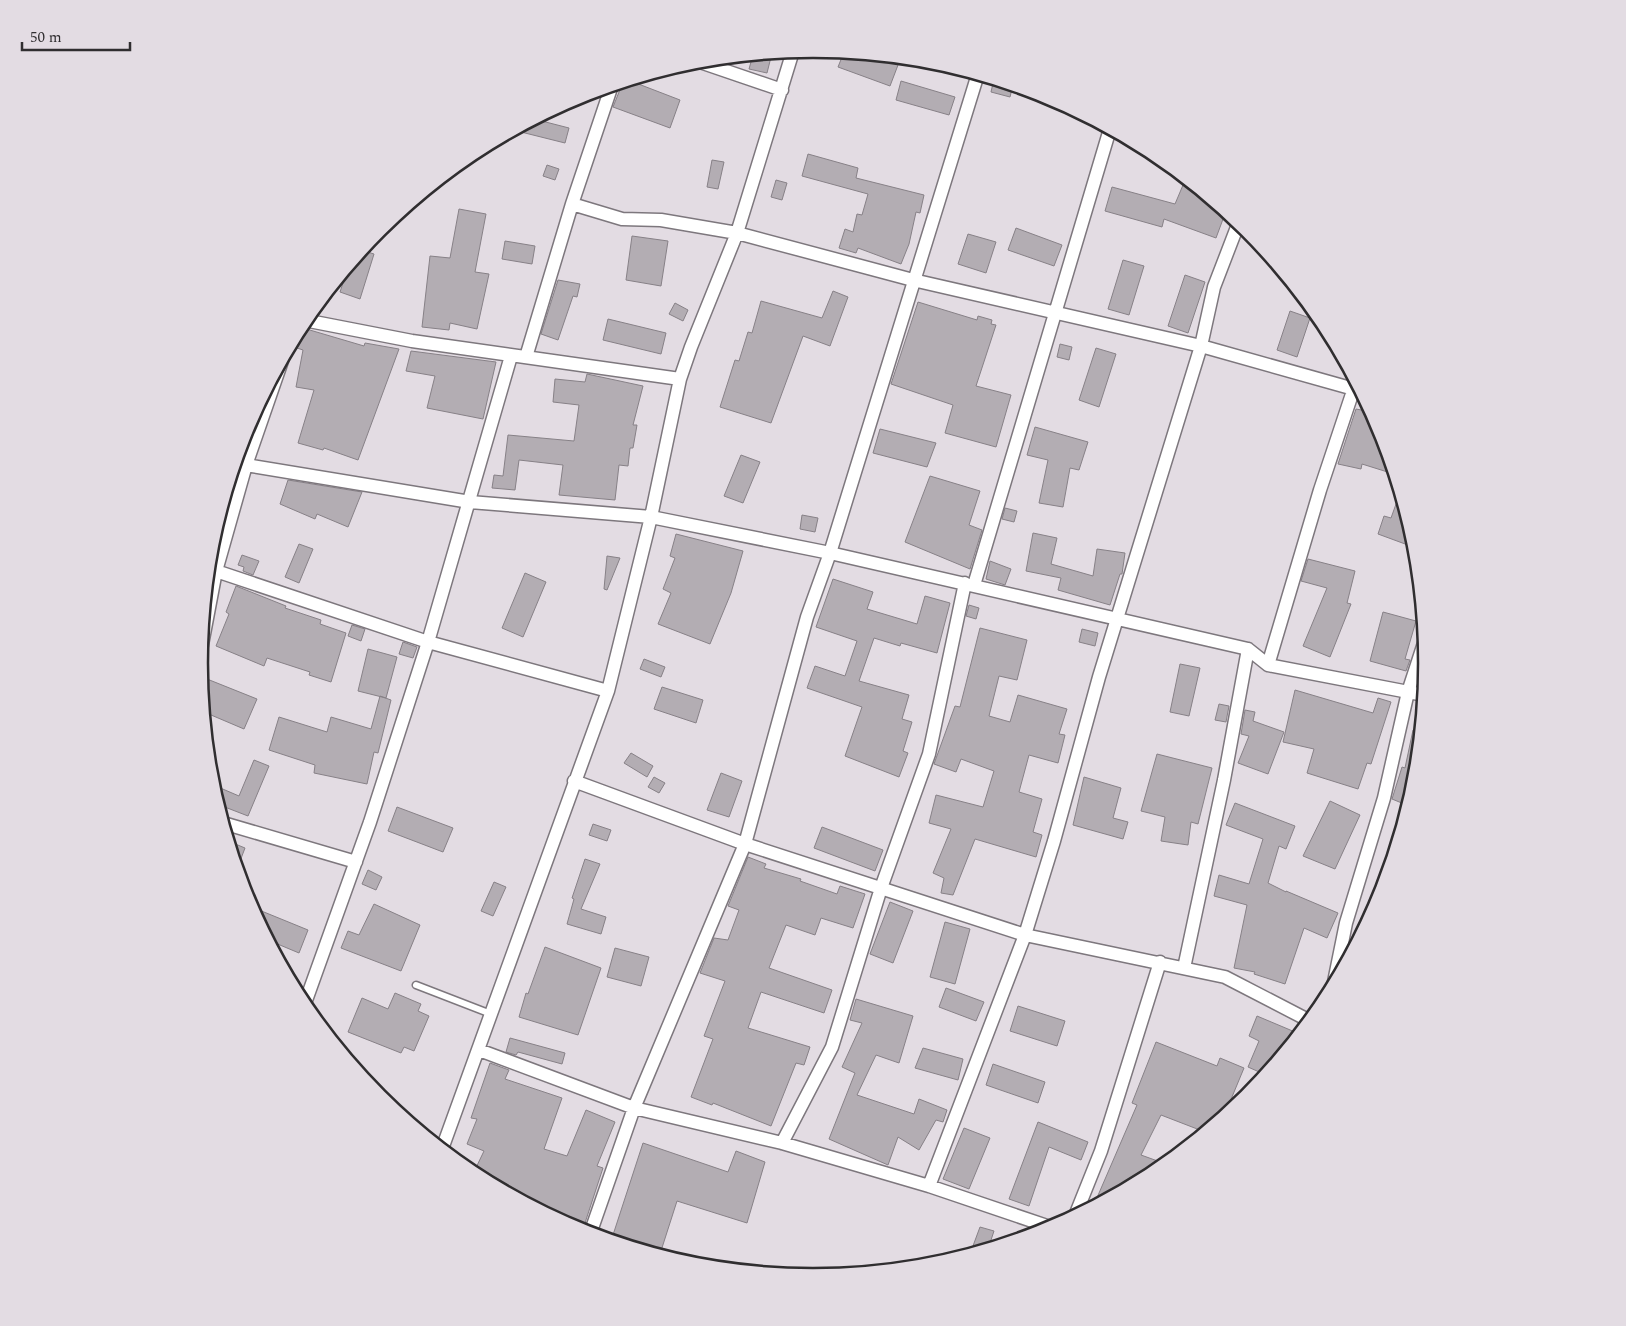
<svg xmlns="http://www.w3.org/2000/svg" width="1626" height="1326" viewBox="0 0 1626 1326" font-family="Spectral,serif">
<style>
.building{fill:#b3adb3;stroke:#878187}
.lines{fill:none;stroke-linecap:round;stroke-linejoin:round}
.lane-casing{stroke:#7d777d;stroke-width:9}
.street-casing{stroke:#7d777d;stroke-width:15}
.lane{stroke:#fff;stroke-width:6}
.street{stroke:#fff;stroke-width:12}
.rim{fill:none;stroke:#302e30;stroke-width:2.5}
</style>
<rect width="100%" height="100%" fill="#e3dce3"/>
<path class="building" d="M844,52l25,2 29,11 -8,21 -52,-19z
M772,53l-5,20 -18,-4 4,-14z
M994,79l19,6 -3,12 -19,-5z
M628,80l52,20 -10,28 -57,-21 10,-25z
M901,81l54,16 -6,18 -53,-15z
M534,119l35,9 -4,15 -52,-13z
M808,154l50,14 -2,10 68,17 -4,18 -4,-1 -7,32 -8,20 -43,-16 -2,5 -17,-5 6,-19 8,3 4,-18 5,1 6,-21 -66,-18z
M712,160l12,2 -6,27 -11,-2z
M547,165l12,4 -4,11 -12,-4z
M1186,178l40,33 -10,27 -52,-19 -2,8 -57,-16 7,-24 63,17z
M776,180l11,3 -5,17 -11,-3z
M459,209l27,5 -11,58 14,2 -12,55 -27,-6 -1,7 -27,-3 8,-71 20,2z
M1016,228l46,17 -8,21 -46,-16z
M968,234l28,8 -10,31 -28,-9z
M632,236l36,5 -7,45 -35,-6z
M505,241l30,5 -3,18 -30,-5z
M361,250l13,4 -14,45 -20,-7 9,-27z
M1123,260l21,6 -15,49 -21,-6z
M1185,275l20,7 -17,51 -20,-7z
M558,280l22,4 -3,13 -4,-1 -15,44 -17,-6z
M833,291l15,6 -18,49 -27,-10 -32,87 -51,-16 15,-47 4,1 9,-29 4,1 9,-32 61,17z
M918,302l59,18 1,-4 14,4 -1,4 5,1 -20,61 35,9 -15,52 -51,-14 8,-28 -62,-21z
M675,303l13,7 -5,11 -14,-7z
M1290,311l20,7 -13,39 -20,-7z
M608,319l58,14 -5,21 -58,-14z
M303,328l61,18 1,-3 34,6 -41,111 -34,-12 -1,2 -25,-7 16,-53 -18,-3 7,-37 -6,-2z
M1060,344l12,3 -3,13 -12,-3z
M1096,348l20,6 -17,53 -20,-7z
M411,351l85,11 -13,57 -56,-11 8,-32 -29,-5z
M587,374l56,12 -10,39h4l-4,23h-3l-2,18 -9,-1 -4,35 -56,-5 4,-30 -44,-5 -4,30 -23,-2 2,-13 9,1 5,-41 66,6 5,-36 -26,-3 2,-23 30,3z
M1356,409l16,3 9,16 13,46 -32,-10 -1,5 -23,-5z
M1035,427l53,15 -9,28 -9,-2 -7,39 -24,-4 9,-43 -21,-5z
M880,429l56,14 -9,24 -54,-14z
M741,455l19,7 -17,41 -19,-7z
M930,476l50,15 -11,34 13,5 -12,39 -65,-27z
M288,480l74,12 -14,35 -31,-13 -2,5 -35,-15z
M1400,493l16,50v5l-38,-14 6,-18 7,2z
M1005,508l12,3 -3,11 -12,-3z
M802,515l16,3 -3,14 -15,-3z
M1033,533l24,5 -6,26 42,12 4,-27 28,4 -3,21h-2l-10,31 -52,-15 3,-12 -35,-7z
M676,534l67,17 -12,42 -21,51 -52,-20 13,-31 -8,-4 12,-31 -5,-2z
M299,544l14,5 -14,34 -14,-6z
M242,555l17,6 -6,14 -10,-4 1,-4 -6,-2z
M607,556l13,2 -13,32 -3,-1z
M1308,559l47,12 -8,32 4,1 -21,53 -27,-11 24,-58 -26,-7z
M990,561l21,8 -6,16 -19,-6z
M525,573l21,9 -23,55 -21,-9z
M833,579l40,13 -6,17 50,15 8,-28 25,7 -13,50 -36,-10 -1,3 -26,-8 -15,43 50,14 -7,24 10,3 -9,29 5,2 -9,24 -54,-21 17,-49 -55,-19 8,-22 30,10 12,-35 -41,-14z
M236,586l50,20 -1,2 36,12 -1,4 26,9 -15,49 -22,-7 1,-3 -43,-14 -3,8 -48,-20 13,-32 -3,-2z
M969,605l10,3 -3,11 -10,-3z
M1383,612l33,9 -11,38 5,1 -4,11 -36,-10z
M352,625l13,4 -4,12 -13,-5z
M980,628l47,12 -10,40 -18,-4 -10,40 21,6 8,-27 49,14 -8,25 6,1 -7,28 -29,-8 -10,37 23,7 -9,33 9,3 -6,22 -61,-18 -22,56 -12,-2 3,-15 -11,-5 18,-44 -22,-6 7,-28 47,12 11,-36 -33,-12 -5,13 -22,-8 21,-58 5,1z
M1082,629l16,4 -3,13 -16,-4z
M403,642l14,5 -4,11 -14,-4z
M368,649l29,8 -11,41 -28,-7z
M644,659l21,8 -4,10 -21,-8z
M1180,664l20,4 -11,48 -19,-4z
M207,679l50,20 -13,30 -40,-17 -2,-20z
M662,687l41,13 -7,23 -42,-14z
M1295,690l78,23 5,-15 13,4 -20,62 -4,-1 -9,26 -51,-16 7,-24 -31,-7z
M380,696l11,4 -13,53 -4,-1 -7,32 -53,-11 1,-8 -46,-15 10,-33 48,15 4,-15 40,12z
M1219,704l10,2 -3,16 -11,-2z
M1245,710l10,2 -2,9 31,11 -16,42 -30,-11 11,-27 -8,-2z
M1413,730l8,1 -6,52 -6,23 -17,-7 10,-32 3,1z
M631,753l22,13 -6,11 -23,-14z
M1157,754l55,14 -14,56 -7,-2 -3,23 -27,-4 4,-24 -24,-6z
M254,760l15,6 -21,50 -31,-12 -6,-20 28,12z
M721,773l21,8 -13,36 -22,-7z
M654,777l11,6 -6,10 -11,-6z
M1084,777l37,11 -8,30 15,4 -5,17 -50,-14z
M1330,801l30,14 -25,54 -32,-13z
M1235,803l60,23 -9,23 -7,-3 -11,37 18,9v-1l52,22 -11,25 -23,-10 -19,56 -31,-10 1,-2 -21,-4 13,-63 -33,-9 5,-21 30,9 14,-45 -37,-14z
M397,807l56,21 -10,24 -55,-21z
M593,824l18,6 -4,11 -18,-6z
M822,827l61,23 -8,21 -61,-23z
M228,841l17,7 -8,21z
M748,857l18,7 -2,4 37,11 -1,2 37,13 3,-8 25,8 -12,34 -32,-10 -6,17 -29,-10 -17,43 63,22 -8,23 -63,-21 -13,36 62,19 -6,18 -8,-2 -25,63 -58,-23 -1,2 -21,-8 22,-58 -9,-3 21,-55 -25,-8 14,-35 14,2 11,-30 -11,-4z
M585,859l15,5 -19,45 25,8 -5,17 -34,-10 7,-25 -2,-1z
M368,870l14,7 -6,13 -14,-6z
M494,882l12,5 -13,29 -12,-5z
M890,902l23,9 -20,52 -23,-9z
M374,904l46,21 -19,46 -60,-23 7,-17 11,4z
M259,910l49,20 -9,23 -31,-13 -12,-23z
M945,922l25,7 -15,55 -25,-7z
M545,947l56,21 -23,67 -59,-18 7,-24 2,1z
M615,948l34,9 -8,29 -34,-9z
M946,988l38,14 -8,19 -37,-14z
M395,993l26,11 -3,7 11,5 -15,35 -10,-4 -3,6 -53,-21 14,-34 26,11z
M856,999l57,17 -14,47 -23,-8 -19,40 57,19 5,-15 28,11 -4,12 -7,-2 -17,30 -21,-13 -10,28 -59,-26 26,-66 -13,-6 20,-44 -12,-3z
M1018,1006l47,15 -8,25 -47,-15z
M1257,1016l38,16 -5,14 -24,29 -18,-8 11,-26 -10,-5z
M510,1038l55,15 -3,11 -44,-12 -2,3 -10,-3z
M1156,1042l61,24 3,-8 24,10 -17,41 5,1 -27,22 -44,-17 -20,40 25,9 -12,10 -61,33 44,-102 -5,-2z
M923,1048l40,11 -5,21 -43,-12z
M490,1063l19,7 -4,9 57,19 -18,51 23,7 19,-46 29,12 -18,44 6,2 -20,61 -25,-9 -85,-46 11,-23 -17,-7 10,-25 -6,-1z
M993,1064l52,18 -7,21 -52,-18z
M1038,1122l50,20 -7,18 -32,-13 -20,59 -20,-7z
M964,1128l26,10 -21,51 -26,-10z
M643,1143l85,29 8,-21 29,11 -18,61 -70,-22 -17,53 -48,-16z
M980,1227l14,4 -6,18 -18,5z"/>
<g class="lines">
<defs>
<path id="lane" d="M416,985l75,29"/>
<path id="street" d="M694,60l88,30
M978,74l-148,479 -23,64 -62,227 280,91 200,42 85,44
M572,204l50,15 39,1 76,13 176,47 288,66 160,45
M304,320l108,21 268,38
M526,357l46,-153 40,-119
M235,461l11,4 224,37 181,15 179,36 418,96 20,16 156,30
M216,571l212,71 180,49
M974,585l136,-456
M200,655l16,-84 30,-106 37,-107
M1268,665l52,-175 36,-108
M574,781l171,63 -111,264 -44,126
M223,823l133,39
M1184,968l40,-188 24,-131
M1333,987l13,-64 38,-125 24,-106 17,-52
M304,1006l66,-184 58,-180 83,-286
M479,1050l155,58 148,35 147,43 124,42
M782,1143l50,-96 49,-159 48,-134 36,-171
M442,1149l166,-458 43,-174 29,-138 11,-32 46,-114 56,-182
M929,1186l96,-251 29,-94 45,-164 102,-331 13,-59 25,-65
M1075,1216l26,-65 59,-189"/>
</defs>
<use href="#lane" class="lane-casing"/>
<use href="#street" class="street-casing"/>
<use href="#lane" class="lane"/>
<use href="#street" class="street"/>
</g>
<path d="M0 0H1626V1326H0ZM208 663a605 605 0 1 1 1210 0a605 605 0 1 1-1210 0Z" fill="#e3dce3" fill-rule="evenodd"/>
<path class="rim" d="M208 663a605 605 0 1 1 1210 0a605 605 0 1 1-1210 0Z"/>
<path d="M22 42v8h108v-8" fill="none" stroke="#302e30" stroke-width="2.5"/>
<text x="30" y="42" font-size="15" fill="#302e30" stroke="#e3dce3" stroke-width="4" paint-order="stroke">50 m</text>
</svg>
